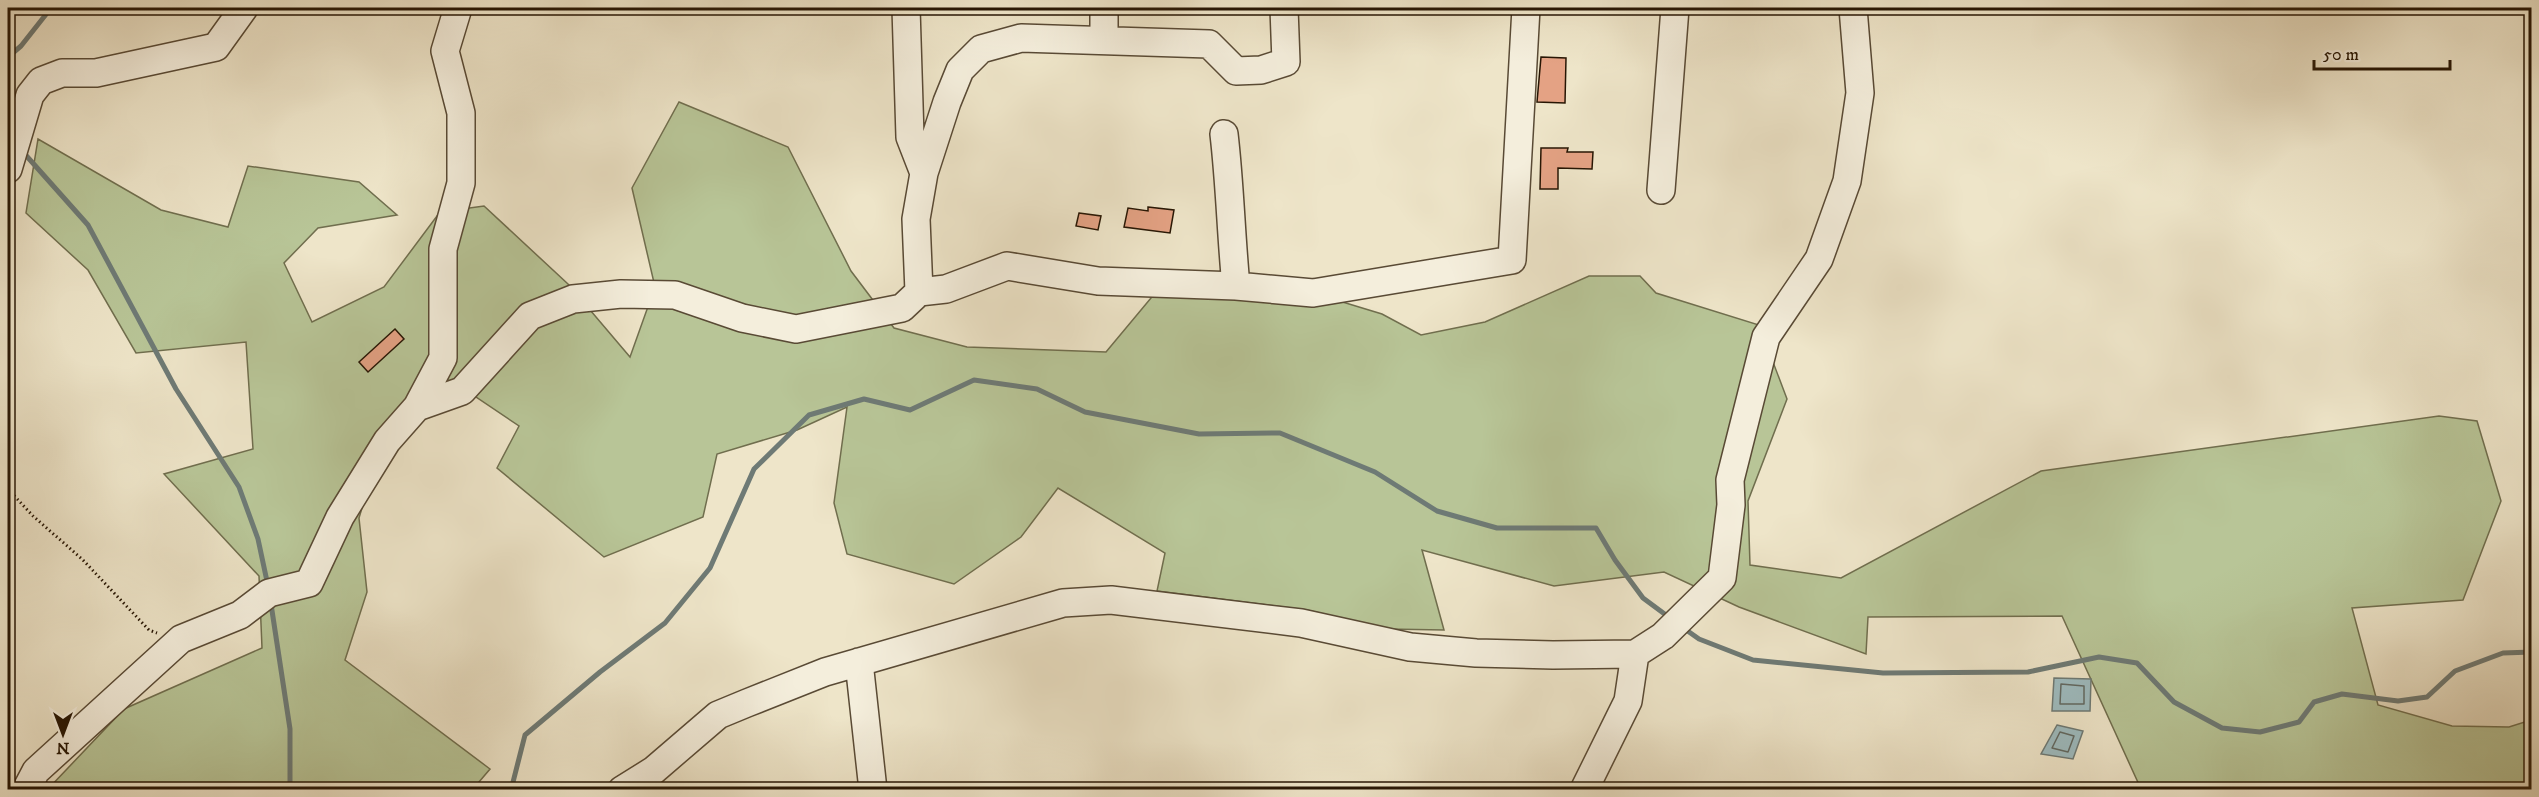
<svg xmlns="http://www.w3.org/2000/svg" width="2539" height="797" viewBox="0 0 2539 797" font-family="'IM FELL DW Pica',serif">
<style>
.green{fill:#b8c597;stroke:#706e4e;stroke-width:1.5}
.water{fill:#9ebcc0;stroke:#6e7a75;stroke-width:1.5}
.lines{fill:none;stroke-linecap:round;stroke-linejoin:round}
.shore{stroke:#626962;stroke-width:1.5}
.stream{stroke:#6e7a75;stroke-width:5}
.building{fill:#e4a284;stroke:#271604;stroke-width:1.5}
.minor-casing{stroke:#594a35;stroke-width:30}
.path{stroke:#271604;stroke-width:3;stroke-dasharray:1.5 3;stroke-linecap:butt}
.minor{stroke:#f4eedc;stroke-width:27}
</style>
<rect width="100%" height="100%" fill="#eee5c9"/>
<filter id="stains"><feTurbulence type="fractalNoise" baseFrequency=".00333" numOctaves="4"/><feColorMatrix values="0 0 0 0 .2 0 0 0 0 .09 0 0 0 0 .02 0 0 0 .5 -.17"/></filter>
<radialGradient id="worn" r=".72"><stop offset=".6" stop-color="#630" stop-opacity="0"/><stop offset="1" stop-color="#630" stop-opacity=".3"/></radialGradient>
<path class="green" d="M679,102l109,45 63,124 43,57 73,19 139,5 65,-78 69,-3 142,43 39,21 64,-13 104,-46h51l16,17 103,32 28,74 -39,102 2,64 91,13 200,-107 398,-55 38,5 24,80 -38,99 -111,8 26,97 74,21 57,1 22,-7v69h-390l-79,-173 -194,1 -2,37 -127,-47 -75,-35 -110,14 -132,-36 22,80 -57,-1 -80,-19 -150,-19 8,-38 -107,-65 -37,49 -67,47 -107,-30 -13,-51 13,-96 -50,23 -80,24 -14,63 -99,40 -107,-89 22,-42 -64,-43 -69,45 -27,90 8,74 -22,68 145,109 -17,20h-425l76,-80 138,-61 -3,-72 -95,-102 89,-25 -7,-107 -110,11 -48,-83 -62,-57 12,-74 123,71 67,17 20,-61 111,16 38,33 -79,13 -34,35 28,59 72,-35 56,-75 44,-6 84,78 62,73 25,-70 -23,-99z"/>
<path class="water" d="M2054,678l37,1 -1,32h-38z
M2057,725l26,6 -10,28 -32,-5z"/>
<g class="lines">
<path class="shore" d="M2061,684l23,2v18h-24z
M2060,732l14,4 -6,16 -16,-4z"/>
<path class="stream" d="M8,57l13,-11 30,-38
M23,152l65,73 88,164 63,98 19,52 10,47
M271,604l19,125v61
M1682,627l17,12 54,21 130,13 145,-1 71,-15 38,6 37,39 48,26 38,4 39,-10 15,-20 28,-8 56,7 29,-4 28,-26 48,-18 29,-1
M511,790l14,-55 75,-63 65,-49 45,-55 44,-99 55,-54 55,-16 46,11 64,-30 63,9 48,23 114,22 81,-1 95,39 62,39 60,17h99l19,32 28,38 27,20"/>
</g>
<path class="building" d="M1541,57l25,1 -1,45 -28,-1z
M1541,148h27l-1,4h26l-1,17 -34,-1v21h-18z
M1148,207l26,3 -4,23 -46,-6 4,-19 20,3z
M1079,213l22,3 -3,14 -22,-4z
M395,329l9,10 -36,33 -9,-10z"/>
<g class="lines">
<defs>
<path id="minor" d="M906,8l4,129 14,36
M1104,8v31
M1224,134c6,51 7,101 12,152
M8,169l22,-74 11,-14 21,-8h34l120,-26 28,-39
M1661,190l14,-182
M919,292l-3,-73 8,-46 23,-71 13,-32 21,-21 40,-11 188,6 27,27 25,-1 25,-8 -2,-54
M417,407l45,-16 68,-75 43,-17 48,-5 54,1 67,23 54,11 106,-21 17,-16 27,-3 61,-23 91,15 138,5 77,7 199,-33 14,-252
M859,662l14,128
M26,790l10,-19 145,-132 59,-24 29,-22 40,-10 31,-66 47,-76 30,-34 26,-49v-109l18,-66v-70l-16,-62 13,-43
M622,790l32,-20 64,-55 29,-12 78,-31 238,-69 48,-3 190,23 109,24 66,6 77,2 82,-1 28,-18 59,-58 9,-73 -1,-25 36,-143 53,-78 28,-78 13,-88 -7,-85
M1584,790l44,-89 7,-47"/>
</defs>
<use href="#minor" class="minor-casing"/>
<path class="path" d="M8,489l25,27 49,43 67,71 8,3"/>
<use href="#minor" class="minor"/>
</g>
<rect width="2539" height="797" fill="none" stroke="#eee5c9" stroke-width="30"/>
<rect x="9" y="9" width="2521" height="779" fill="none" stroke="#271604" stroke-width="3"/>
<rect x="15" y="15" width="2509" height="767" fill="none" stroke="#271604" stroke-width="1.5"/>
<g transform="translate(63 734) rotate(180)" stroke="#f4eedc" stroke-width="4.5" paint-order="stroke">
<path d="M0-4.5L10 22L0 15L-10 22Z" fill="#271604"/>
<text y="-9" font-size="16" font-weight="bold" text-anchor="middle" fill="#271604">N</text>
</g>
<path d="M2314 60v9h136v-9" fill="none" stroke="#271604" stroke-width="3"/>
<text x="2323" y="60" font-size="18" fill="#271604" stroke="#f4eedc" stroke-width="4.5" paint-order="stroke">50 m</text>
<rect width="100%" height="100%" filter="url(#stains)"/>
<rect width="100%" height="100%" fill="url(#worn)"/>
</svg>
